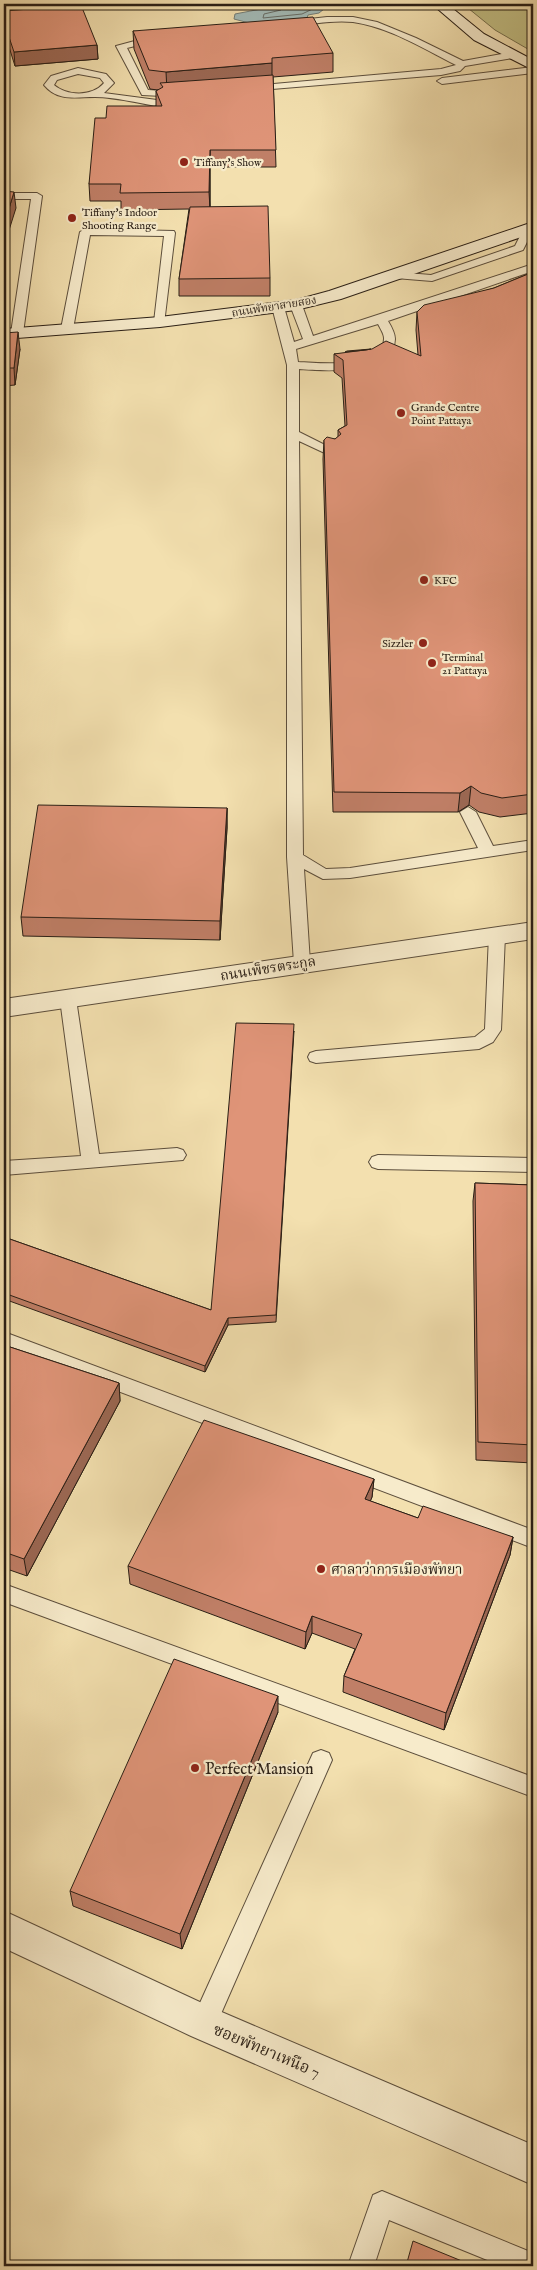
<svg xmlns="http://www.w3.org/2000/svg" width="537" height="2270" viewBox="0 0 537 2270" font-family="'IM FELL English','Noto Serif Thai',serif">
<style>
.green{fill:#c3c085;stroke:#766f4d}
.water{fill:#a2bab7;stroke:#727c76}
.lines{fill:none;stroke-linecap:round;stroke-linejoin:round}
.shore{stroke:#666c66;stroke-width:1}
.service-casing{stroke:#5c4e3c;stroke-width:2}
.minor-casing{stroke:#5c4e3c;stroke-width:2}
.tertiary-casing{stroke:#5c4e3c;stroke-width:2}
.secondary-casing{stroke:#291e15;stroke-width:2}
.service{fill:#f7ebcb;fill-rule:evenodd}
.minor{fill:#f7ebcb;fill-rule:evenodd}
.tertiary{fill:#f7ebcb;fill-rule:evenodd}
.secondary{fill:#f7ebcb;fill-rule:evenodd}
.wall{fill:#c07f67;stroke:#291e15}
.shaded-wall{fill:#9c6854;stroke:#291e15}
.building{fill:#df9478;stroke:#291e15}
.poi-dot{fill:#8f2418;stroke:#f7ebcb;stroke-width:2}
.labels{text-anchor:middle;stroke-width:4.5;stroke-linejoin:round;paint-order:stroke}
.far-poi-label{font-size:11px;fill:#291e15;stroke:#f7ebcb;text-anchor:start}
.far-street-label{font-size:11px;fill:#291e15;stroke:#f7ebcb}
.street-label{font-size:14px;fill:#291e15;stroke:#f7ebcb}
.poi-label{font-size:14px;fill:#291e15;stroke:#f7ebcb;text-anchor:start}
.near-poi-label{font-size:16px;fill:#291e15;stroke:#f7ebcb;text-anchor:start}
.near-street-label{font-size:16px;fill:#291e15;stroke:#f7ebcb}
</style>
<rect width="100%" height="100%" fill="#f3e0af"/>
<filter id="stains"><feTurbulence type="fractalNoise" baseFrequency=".004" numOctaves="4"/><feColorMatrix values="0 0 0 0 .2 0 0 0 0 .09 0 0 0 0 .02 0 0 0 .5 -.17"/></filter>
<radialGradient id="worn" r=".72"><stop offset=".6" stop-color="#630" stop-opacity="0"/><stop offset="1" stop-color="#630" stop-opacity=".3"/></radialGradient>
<path class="green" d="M463,4h70v48l-38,-22z"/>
<path class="water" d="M287,4l42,1 -10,8 -11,2 -1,3 -54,6 -19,-5 1,-5z"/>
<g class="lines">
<path class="shore" d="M284,4l-3,6 -17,4 -1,4 39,-4 21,-10"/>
<defs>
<path id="service" d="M327,17h26l24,5 39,16 47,23 50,-9 5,3 -5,3 -48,8 -5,5 -19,4 -193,16 -2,-2 5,-3 190,-17 15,-4c-32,-16 -67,-38 -103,-43 -20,-2 -41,2 -61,5l-5,-3 5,-3z
M157,35l5,3 -2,2 -33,8 21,42 32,2 3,1v4l-41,-2 -26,-49z
M533,67v6l-91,11 -5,-3 5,-3z
M78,68l28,6 8,9 -10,10 53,7 5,3 -5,3c-20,-3 -42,-9 -62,-9 -19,0 -37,5 -51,-12l7,-9zM78,74l22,4 4,5c-12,14 -37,13 -50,2l3,-5z
M4,193h33l5,3 -19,137 -6,3 -6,-3 20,-134h-27z
M529,225l4,1v4l-10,20 -91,31 -37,-3 -6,-3 6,-3 36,3 84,-29 9,-18z
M85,229l89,2 1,2 -11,91h-8l-2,-2 10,-86 -74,-1 -17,94 -2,2h-8l-2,-2 19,-97z
M533,264v7l-145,50c3,5 7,12 7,18 -1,37 -71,32 -96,30v63l40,20 -6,4 -4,-1 -30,-14 4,414 23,14 24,-1 128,-20 -18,-36 8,-5 8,5 17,34 40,-6v10l-183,28 -27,1 -19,-10 6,94 -2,4h-12l-2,-4 -7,-106v-492l-15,-58 6,-3 6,3 10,35 9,-3 -13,-34 2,-2 4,-1 6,3 11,31zM378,324c2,4 6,10 6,14 1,32 -65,25 -86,24l-2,-13z
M497,930l6,1 2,4 -4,95 -8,12 -14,7 -163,14 -6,-2 -2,-4 2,-4 6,-2 159,-14 10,-8 4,-94 2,-4z
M68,993l6,2 2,4 23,155 78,-6 6,2 3,5 -3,5 -179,15v-14l77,-5 -21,-157 2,-4z
M378,1155l155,3v14l-155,-3 -6,-2 -3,-5 3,-5z
M4,1332l529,198v18l-529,-200z
M4,1584l529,193v20l-529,-195z
M321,1750l8,3 3,7 -119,272 -9,3 -9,-3 -3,-9 3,-9 118,-261z
M382,2191l151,62v13h-31l-113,-46 -15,46h-26l25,-71z"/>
<path id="minor" d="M4,1911l213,99 316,135v40l-342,-149 -187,-88z"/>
<path id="tertiary" d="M533,922v17l-529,78v-18z"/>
<path id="secondary" d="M432,4h15l37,30 49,26v10l-59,-30z
M533,222v11l-192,66 -45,11 -136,17 -156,12v-10l156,-12 136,-17 33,-9z"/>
</defs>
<use href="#service" class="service-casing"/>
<use href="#minor" class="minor-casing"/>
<use href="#tertiary" class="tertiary-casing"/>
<use href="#secondary" class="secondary-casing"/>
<use href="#service" class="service"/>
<use href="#minor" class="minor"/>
<use href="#tertiary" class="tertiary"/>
<use href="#secondary" class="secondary"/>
</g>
<path class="wall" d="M4,11l93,34 1,14 -83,7 -11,-35z
M133,31l200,22v19l-60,5 3,90h-66v40l60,71v18h-91v-17l10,-70 -68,1v-9h-31l-1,-17 17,-66 50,-12v-15l2,-1 -8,-1 -16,-40z
M533,272v541l-33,4 -21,-5 -10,-7 -11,7h-125l-10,-353 1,-19 11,-1 3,-2v-7l7,-4 -3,-48 -8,-6v-18l84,1 -2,-25 1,-18 77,-24z
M4,333l16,16 -5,36 -11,1z
M227,808v20l-7,112 -197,-4 -2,-19z
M294,1031l-18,291 -48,3 -23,47 -201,-73v-62l207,73z
M475,1183l58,2v278l-57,-3 -3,-259z
M4,1345l115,38 1,18 -93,175 -23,-8z
M374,1479l-2,18 -2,4 48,17 95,19 -3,18 -66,175 -101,-38 1,-16 11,-27 -43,-16 -7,16 -175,-65 -2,-18z
M278,1712l-96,237 -109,-43 -3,-15z"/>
<path class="shaded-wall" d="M97,45l1,14 -83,7 -1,-14z
M272,63v19l-105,9 -1,-19z
M210,150v59l-1,-17z
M14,192l2,16 -12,38v-21z
M18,332l2,17 -5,36 -1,-17z
M471,786l-2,19 -11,7 2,-19z
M227,808v20l-7,112v-19z
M228,1318v7l-23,47v-6z
M119,1383l1,18 -93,175 -3,-17z
M374,1479l-2,18 -8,20 1,-18z
M513,1537l-3,18 -66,175 2,-17z
M312,1616v17l-7,16 1,-17z
M278,1696v16l-96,237 -2,-15z"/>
<path class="building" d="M81,5l16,40 -83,7 -10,-30v-11z
M313,17l20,36 -61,5v5l-106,9 -17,-2 -16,-39z
M273,75l3,75h-66l-1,42 -89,1 1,-9h-32l6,-66h11l1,-12h55l-6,-15 7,-4 -3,-4z
M4,191l10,1 -10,33z
M268,206l2,72 -91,1 11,-72z
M533,272v522l-31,4 -21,-5 -10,-7 -11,7 -126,-1 -10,-352 3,-3 8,2 6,-5 -3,-4 9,-5 -4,-65 -9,-6 38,-5 14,-8 35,15 -4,-44 7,-7 70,-17z
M18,332l-4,36h-10v-35z
M371,349l-5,1 -21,2 2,-1z
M38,805l189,3 -7,113 -199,-4z
M236,1023l58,1 -18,291 -48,3 -23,48 -201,-73v-56l207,73z
M475,1183l58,2v260l-55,-3z
M4,1345l115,38 -95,176 -20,-7z
M204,1420l170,59 -9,20 53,19 5,-12 90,31 -67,176 -102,-37 18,-42 -50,-18 -6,16 -178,-66z
M174,1659l104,37 -98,238 -110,-43z
M413,2241l61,25h-68z"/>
<g class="poi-dot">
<circle cx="184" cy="162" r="5"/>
<circle cx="72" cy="218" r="5"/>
<circle cx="401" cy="413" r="5"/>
<circle cx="424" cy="580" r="5"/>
<circle cx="423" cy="643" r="5"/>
<circle cx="432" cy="663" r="5"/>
<circle cx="321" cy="1569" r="5"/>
<circle cx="195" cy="1768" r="5"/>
</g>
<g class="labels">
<g class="far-poi-label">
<text x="194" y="166">Tiffany's Show</text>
<text x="82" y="216">Tiffany's Indoor<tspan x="82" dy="13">Shooting Range</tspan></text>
<text x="411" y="411">Grande Centre<tspan x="411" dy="13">Point Pattaya</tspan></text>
<text x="434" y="584">KFC</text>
<text x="413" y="647" text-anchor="end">Sizzler</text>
<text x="442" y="661">Terminal<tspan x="442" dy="13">21 Pattaya</tspan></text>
</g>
<g class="far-street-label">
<text transform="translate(274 306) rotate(-9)" y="4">ถนนพัทยาสายสอง</text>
</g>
<g class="street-label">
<text transform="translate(268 968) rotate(-9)" y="5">ถนนเพ็ชรตระกูล</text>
</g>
<g class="poi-label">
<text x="331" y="1574">ศาลาว่าการเมืองพัทยา</text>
</g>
<g class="near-poi-label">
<text x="205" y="1774">Perfect Mansion</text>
</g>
<g class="near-street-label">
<text transform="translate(267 2050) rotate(23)" y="6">ซอยพัทยาเหนือ 7</text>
</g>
</g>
<rect width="537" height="2270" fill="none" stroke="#f3e0af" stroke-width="20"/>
<rect x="5" y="5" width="527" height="2260" fill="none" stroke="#291e15" stroke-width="2.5"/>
<rect x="10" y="10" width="517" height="2250" fill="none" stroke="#291e15"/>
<rect width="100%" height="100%" filter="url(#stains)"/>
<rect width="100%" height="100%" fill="url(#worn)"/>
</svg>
